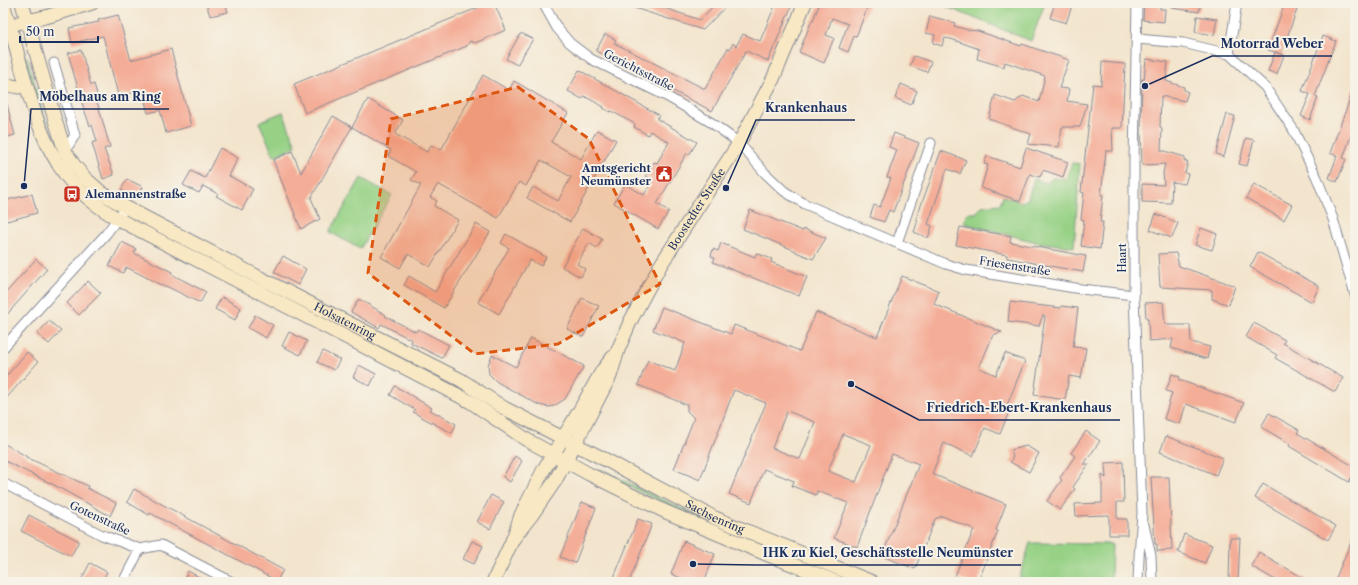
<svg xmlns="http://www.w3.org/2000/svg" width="1358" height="585" viewBox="0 0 1358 585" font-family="'Libre Caslon Text',serif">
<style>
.green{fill:#96d185;stroke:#588072}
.building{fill:#f4ad97;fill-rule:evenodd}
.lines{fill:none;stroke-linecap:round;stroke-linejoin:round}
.street-casing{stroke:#878a96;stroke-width:11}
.secondary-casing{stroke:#878a96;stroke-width:15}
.street{stroke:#fff;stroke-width:9}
.secondary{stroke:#f8e8c3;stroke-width:13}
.marked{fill:#de5710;fill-opacity:0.2;stroke:#de5710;stroke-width:3;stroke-dasharray:8 5;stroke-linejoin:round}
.labels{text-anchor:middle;stroke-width:4;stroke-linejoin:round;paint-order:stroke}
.street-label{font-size:11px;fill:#1b2f5e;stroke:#f7f3e8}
.poi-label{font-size:11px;font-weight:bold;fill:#1b2f5e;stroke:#f7f3e8;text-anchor:end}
.leader{fill:none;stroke:#1b2f5e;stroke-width:1.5}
.callout-dot{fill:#1b2f5e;stroke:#f7f3e8;stroke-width:1.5}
.callout-label{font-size:12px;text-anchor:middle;font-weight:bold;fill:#1b2f5e;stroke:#f7f3e8;stroke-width:4;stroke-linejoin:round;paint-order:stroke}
</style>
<rect width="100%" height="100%" fill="#f7f3e8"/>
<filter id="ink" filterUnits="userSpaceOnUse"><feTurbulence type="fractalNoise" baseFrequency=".025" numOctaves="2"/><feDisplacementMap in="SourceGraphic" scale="8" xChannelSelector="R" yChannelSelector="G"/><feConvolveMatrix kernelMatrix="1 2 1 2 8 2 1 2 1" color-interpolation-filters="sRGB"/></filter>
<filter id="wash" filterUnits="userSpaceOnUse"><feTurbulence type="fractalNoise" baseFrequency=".012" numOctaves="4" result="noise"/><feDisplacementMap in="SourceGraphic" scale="16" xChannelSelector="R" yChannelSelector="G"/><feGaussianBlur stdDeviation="0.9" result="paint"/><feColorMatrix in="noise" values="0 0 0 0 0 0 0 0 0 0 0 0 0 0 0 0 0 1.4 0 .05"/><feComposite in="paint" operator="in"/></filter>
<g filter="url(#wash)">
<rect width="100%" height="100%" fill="#f3e5cd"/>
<path class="green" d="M937,3h108l-14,38z
M24,57h3l16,56 16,39 -2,1 -16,-40z
M283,112l13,34 -22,10 -15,-34z
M1072,163l8,1 -6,83 -38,-5 -73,-19 5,-10h8l6,-7 18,-2 3,-8 19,6 6,-3 6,-20 13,4 6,-5 13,1z
M361,178l31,17 -32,54 -30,-17z
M137,219l333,173 65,36 -2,4 -399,-212z
M601,469l42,21 64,30 152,62h-7c-86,-34 -170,-69 -253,-110z
M1030,543l82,1 -1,38h-100v-1h6l2,-2z"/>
<g id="blocks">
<path class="building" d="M206,3h19l3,9 -18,4z
M489,3h5l12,27 -31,13 -5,-2 -3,5 -162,67 -11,-29z
M625,3h25l50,17 16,-17h13l-26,27 -78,-25z
M776,3h17l-25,58 -22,-10 -34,60 -116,-60 9,-17 11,6 -2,3 91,46 23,-41 2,1 3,-6 3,3 7,-12 17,7z
M820,3h49l-13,34 -2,-1 -6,16 -9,-4 9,-24 -16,-6 -6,17 8,3 -10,25 -25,-11 13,-32h1z
M1055,3h18l-7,20 -16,-5z
M1172,3h29l-2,9 -28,-4z
M1285,3l13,4 -17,47 -13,-4z
M1144,4l16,1v4h5l-1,13 -21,-2z
M118,15l13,45 40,-11 20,77 -25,7 -6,-23 -12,3 -6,-23 -17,5 -1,-2 -6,2 -15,-59 -31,7 -3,-15 30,-6 -1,-2z
M930,16l25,7 -1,3 14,4 10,1 43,15 1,-2 47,16 -10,28 10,1 -2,12 20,3 -7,23h-18l-3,20 -31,-3 3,-10 -42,-15 6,-24 20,7 8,-6 16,6 6,-26 -40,-14 -1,5 -27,-8 2,-10 -28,-10 -7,-1 -2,8 -9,-3 2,-8 -9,-2z
M1197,16l20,3 -3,16 -19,-3z
M520,34h3l10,5 -16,26 -11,-6z
M1323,36l13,5 -21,55 3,1 -8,23 -9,-4 9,-22 -8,-3z
M81,50l10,35 3,-1 4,14h-2l14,49 -6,2 10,26 -11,4 -11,-36 5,-2 -5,-16 -2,1 -8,-23 -14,-50z
M1275,52l9,3 -7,19 -9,-3z
M914,56l17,6 -4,10 -17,-6z
M1146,59l22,3 -2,19 18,6v3l4,2 -3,9 -24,-5 -1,31 2,1 -1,22 24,7 -1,4 4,1 -3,11 3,1 -3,10 -13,-2 -1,21 -29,-1v-18l22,1 -1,-12 2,-9 -23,1 -1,-35 1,-51 2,1z
M1102,62l23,2 -3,64h-10l1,23h-7l-5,44h2l-3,27h3l-3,27 -19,-3 3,-26 -3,-1 3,-26 -3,-1 12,-108 8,1z
M579,70l80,45 -2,4 40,23 -8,13 -2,-2 -30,51 12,7 -11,18 -44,-26 11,-19 19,11 9,-15 -7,-4 8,-14 3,1 12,-21 -19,-11 -2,4 -14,-8 1,-3 -24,-13 -1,1 -7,-4 1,-1 -20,-11 -2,3 -14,-8z
M483,75l26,15 5,-9 54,32 -17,29 30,17 16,-29 19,10 -46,82 -43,-24 6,-11 25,14 13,-24 -30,-17 -15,26 -7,-4 -21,36 -60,-34 -8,13 7,4 -3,5 24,14 -28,47 -22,-13 -8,14 -19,-11 40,-72 -10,-5 5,-8 -28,-16 3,-6 -39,-23 16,-28 35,21 -8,14 32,18 4,-7 10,5z
M901,84l16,7 -6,14 -16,-7z
M1354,88h1v37l-12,33 3,1 -9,23 -8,-4 8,-22 -7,-3z
M3,101h3l9,34 -12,3z
M1227,114l8,2 -11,41 -8,-3z
M333,116l19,11 -41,71 9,21 -19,10 -28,-69 19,-9 9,22z
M894,133l25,10 -26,69 -4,-2 -5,12 -14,-5 4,-12 6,2 11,-29 -4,-1 10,-27 -8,-3z
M1246,138l8,2 -7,26 -8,-2z
M220,148l18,10 -9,18 24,13 -11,21 -26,-14 2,-2 -15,-8 -4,7 -16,-8 8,-14 14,7z
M1026,148l42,14 -5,15 -20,-7 -3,7 -10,-3 -10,27 -39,-13 7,-23 -4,-1 3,-8 33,11z
M941,151l25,9 -6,14 -13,-5 -19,55 4,2 -4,12 -14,-6 4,-12 -2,-1z
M127,179l16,8 -6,12 -16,-9z
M1254,184l38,21 -8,15 -38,-22z
M32,194l5,19 -34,9v-21z
M750,210l53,21 1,-2 22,9 -13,21 -17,-7v-1l-53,-22z
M1156,214l22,9 -6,15 -22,-8z
M476,224l14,8 -46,76 -40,-23 5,-9 26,16z
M960,227l51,9 -1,6 76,14 -3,16 -76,-14v-3l-51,-10z
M583,228l19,11 -5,9 -8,-5 -12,21 8,5 -4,8 -19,-10z
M1201,228l16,6 -5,16 -17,-5z
M506,234l40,23 -5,9 -11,-6 -31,54 -21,-12 31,-54 -8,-5z
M122,242l14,7 -2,4 38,19 -1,2 35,18 -6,11 -34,-17 -1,1 -39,-20 -3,6 -14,-7z
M721,243l34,14 1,-4 16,6 -1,3 36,15 -8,19 -86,-34 2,-4 -4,-2 2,-7 5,2z
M1258,252l61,34 -7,16 -62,-35z
M1176,253l3,13 56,20 -6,19 -17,-6v-9l-52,-3 -2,-33z
M283,256l23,13 -8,16 -24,-13z
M36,259l11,10 -44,50v-23z
M902,276l37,15 -5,13 68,28 -9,3 -14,33 17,7 9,-22 20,8 -18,44 4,2 -11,27 -15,-6 -12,28 -29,-13 -12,31 74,30 -10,26 2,1 -20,51h-9l-14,-6 19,-47 -32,-13 -7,3 -20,50 -33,-13 37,-92 -27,-10 -35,93 -23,-9 14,-35 -31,-12 -1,4 -24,-9 2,-5 -30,-12 -13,34 -22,-9 37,-91 -32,-13 -34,90 -26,-11 20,-51 -7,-7v-6l-49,-20 10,-25 27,11 10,-28 -32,-13 9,-23 69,27 3,-9 66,26 16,-39 61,25zM787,411l28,11 -15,37 -28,-11zM843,434l28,11 -15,37 -28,-11z
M88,281l13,12 -22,22 -12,-12z
M222,297l19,11 -6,12 -20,-11z
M582,298l17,8 -16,31 -16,-8z
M359,299l27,16 -1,1 31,16 2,-3 31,16 -7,13 -31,-15 1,-3 -31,-16 -2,4 -28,-16z
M1010,302l51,6v-2l17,2 -5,39 13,1 -5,30 -12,-2 -4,24 -31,-5 11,-79 -2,-1 -4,11 -31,-4z
M1163,302l2,22h3v1h22l1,17 19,5 -3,12 -36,-11 2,-9 -24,2 -1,-22h-2l-1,-16z
M255,315l18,10 -7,13 -18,-10z
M49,321l12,10 -12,13 -12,-10z
M1254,323l31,17 -2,3 60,35 -8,14 -60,-34 2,-3 -31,-18z
M289,332l18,9 -7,14 -18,-9z
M531,338l53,28 -19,33 -11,7 -5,1 -10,-2 -42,-23 -8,-8 -1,-9 4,-10 24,12z
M323,351l17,9 -6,10 -17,-8z
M27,352l11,10 -35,40v-22z
M359,365l17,9 -6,12 -17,-9z
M1172,374l8,3 -1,3 65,23 -8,19 -50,-18 -6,20 -16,-5 8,-26 -6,-2z
M395,386l37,22 -2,2 26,14 -4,9 -27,-14 -12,-7 2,-2 -25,-15z
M1269,413l30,17 -2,3 58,34v5l-6,10 -60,-36 1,-2 -29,-17z
M1086,431l14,10 -16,23h5l-16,23 2,2 -15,21 -13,-9 15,-21 -2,-2 15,-22 -4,-3z
M1166,436l57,22 -7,17 -56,-23z
M3,443l23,13v1l62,29 -1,2 29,15 -6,13 -52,-29 -55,-27z
M1026,446l13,7 -10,19 -19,-10 3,-5 -2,-7z
M515,456l7,5 -12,21 -7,-5z
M1123,462l1,40h-7v17h10v16h-18v-20l-33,1 -1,-12 27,-1v-28l4,3 -1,-15z
M1151,477h18l3,73 -15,1v-7h-2z
M1263,484l73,42 -8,14 -73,-42z
M134,489l149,81 -6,11 -127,-68 -1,2 -22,-13z
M491,495l13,7 -14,27 -13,-7z
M582,502l14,6 -21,55 -15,-6z
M29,515l50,26 -8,15 -50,-25z
M638,519l14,5 -23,58h-17z
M1355,533v46l-1,3h-20z
M1184,534l28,11 -7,18 -27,-11z
M1230,538h10l-2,44h-9z
M472,541l11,5 -9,18 -11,-5z
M684,541l31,13 -11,28h-13l-20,-8z
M1259,552l51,30h-31l-28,-16z
M90,563l17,9 -6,10h-21z
M188,571l20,11h-25z"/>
</g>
</g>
<g filter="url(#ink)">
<use href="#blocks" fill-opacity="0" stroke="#878a96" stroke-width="1"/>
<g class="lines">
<defs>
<path id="street" d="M543,3l14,25 13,15 21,16 77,38 44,26 27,20 26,30 19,18 21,13 141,60 20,6 115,19 53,6
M1137,3l-3,158v134l8,218 -3,44 -1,25
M1137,39l46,4 46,11 36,33 28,42 24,49 16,41 22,76
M1229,54l8,-51
M54,63l21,72 -10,16
M897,243l34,-100
M3,348l103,-114 15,-20
M3,483l99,52 38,14 21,-4 71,37
M1144,525l7,31 1,26
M123,582l17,-33"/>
<g id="secondary">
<path d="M3,3c5,18 11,35 15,53 12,41 21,83 47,118 14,19 33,33 53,45l353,183 56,38 62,34 77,38 100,42 71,28"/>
<path id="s1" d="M22,3l33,117 10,31 9,14 11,13 17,15 23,14 139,73 197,100 43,28 102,52 109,58 157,64"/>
<path d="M18,23l31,-7 43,-13"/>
<path d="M3,84l15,3 8,-1"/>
<path id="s2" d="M513,539l18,-23 24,-35 20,-37 35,-68 8,-26 12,-28 30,-56 79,-123 34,-64 32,-76"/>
<path d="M493,582l20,-43 8,-24 23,-46 33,-54 25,-44 11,-14"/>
</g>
</defs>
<use href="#street" class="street-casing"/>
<use href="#secondary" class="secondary-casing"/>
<use href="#street" class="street"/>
<use href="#secondary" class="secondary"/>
</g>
</g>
<path class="marked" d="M518,87l71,52 71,145 -102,60 -83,10 -107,-81 23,-154z"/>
<defs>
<symbol id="civic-square" viewBox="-11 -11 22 22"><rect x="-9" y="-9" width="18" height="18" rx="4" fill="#c8321e" stroke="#f7f3e8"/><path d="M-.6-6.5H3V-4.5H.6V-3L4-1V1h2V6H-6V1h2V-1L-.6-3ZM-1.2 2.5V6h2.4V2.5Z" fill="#fff"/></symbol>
<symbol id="bus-square" viewBox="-11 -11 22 22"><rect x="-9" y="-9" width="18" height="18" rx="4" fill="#c8321e" stroke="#f7f3e8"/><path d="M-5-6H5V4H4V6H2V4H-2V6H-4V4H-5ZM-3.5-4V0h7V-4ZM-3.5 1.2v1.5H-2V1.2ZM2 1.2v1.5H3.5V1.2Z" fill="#fff"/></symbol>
</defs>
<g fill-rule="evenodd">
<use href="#civic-square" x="654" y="164" width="20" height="20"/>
<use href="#bus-square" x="62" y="184" width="20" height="20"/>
</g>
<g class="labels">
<g class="street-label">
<text transform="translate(639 70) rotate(27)" y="4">Gerichtsstraße</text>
<text dy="4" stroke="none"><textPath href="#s2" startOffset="379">Boostedter Straße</textPath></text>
<text transform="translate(1122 258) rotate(-90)" y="4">Haart</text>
<text transform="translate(1015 266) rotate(9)" y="4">Friesenstraße</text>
<text dy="4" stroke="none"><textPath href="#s1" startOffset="485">Holsatenring</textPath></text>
<text dy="4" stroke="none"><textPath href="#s1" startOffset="904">Sachsenring</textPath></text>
<text transform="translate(100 518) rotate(25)" y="4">Gotenstraße</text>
</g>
<g class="poi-label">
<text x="651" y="172">Amtsgericht<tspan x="651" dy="13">Neumünster</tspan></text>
<text x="85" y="198" text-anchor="start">Alemannenstraße</text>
</g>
</g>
<path class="leader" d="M1145 86L1212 56H1332M24 186L31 109H169M726 188L756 120H855M851 384L919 420H1120M693 564L755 565H1021"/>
<g class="callout-dot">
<circle cx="1145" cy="86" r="4"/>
<circle cx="24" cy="186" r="4"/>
<circle cx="726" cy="188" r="4"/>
<circle cx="851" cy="384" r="4"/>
<circle cx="693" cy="564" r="4"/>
</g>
<g class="callout-label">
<text x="1272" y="48">Motorrad Weber</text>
<text x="100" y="101">Möbelhaus am Ring</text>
<text x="806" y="112">Krankenhaus</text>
<text x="1019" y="412">Friedrich-Ebert-Krankenhaus</text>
<text x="888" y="557">IHK zu Kiel, Geschäftsstelle Neumünster</text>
</g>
<rect width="1358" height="585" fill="none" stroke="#f7f3e8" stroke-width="16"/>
<path d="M20 36v6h78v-6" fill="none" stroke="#1b2f5e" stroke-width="2"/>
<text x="26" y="36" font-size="12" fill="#1b2f5e" stroke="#f7f3e8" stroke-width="3" paint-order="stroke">50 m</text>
</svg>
